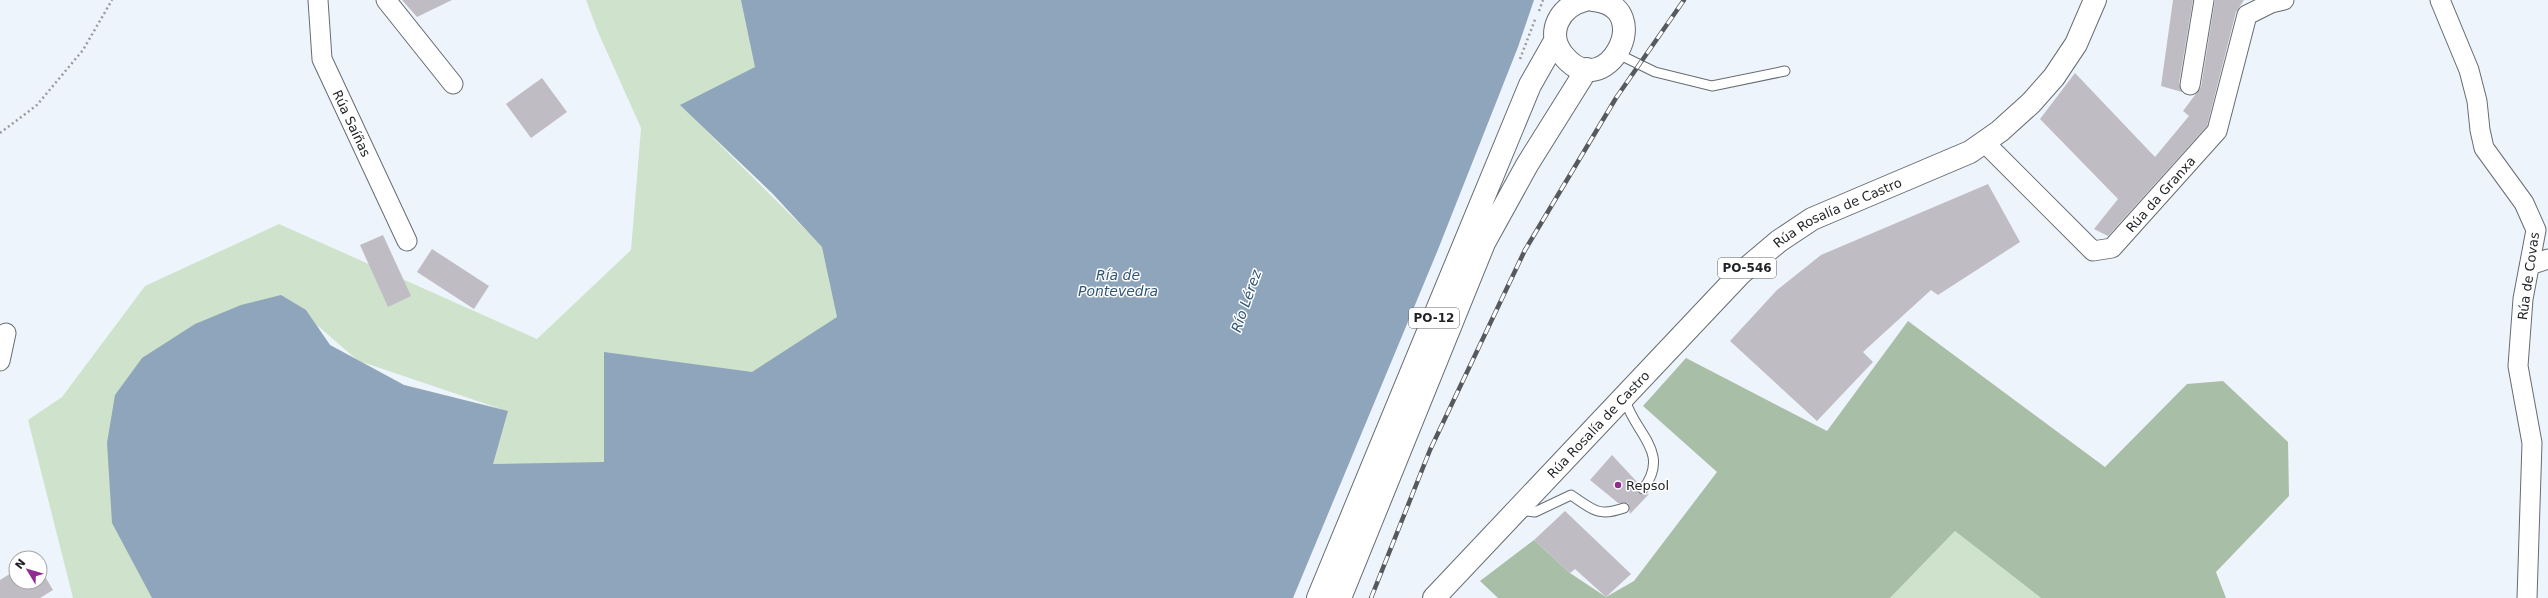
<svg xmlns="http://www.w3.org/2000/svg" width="2548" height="598" viewBox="0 0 2548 598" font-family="'DejaVu Sans',sans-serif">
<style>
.green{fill:#cfe3cc;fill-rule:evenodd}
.forest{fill:#a9bea6}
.water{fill:#8ea5bb}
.building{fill:#c0bcc4}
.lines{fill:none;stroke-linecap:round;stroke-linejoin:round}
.lane-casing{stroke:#666c72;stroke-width:11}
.street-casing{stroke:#666c72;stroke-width:21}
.primary-casing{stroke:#666c72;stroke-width:24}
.highway-casing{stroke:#666c72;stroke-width:24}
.path{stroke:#989ca1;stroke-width:2.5;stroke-dasharray:2 3;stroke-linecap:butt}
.lane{stroke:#fff;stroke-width:9}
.street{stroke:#fff;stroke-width:19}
.primary{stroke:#fff;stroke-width:22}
.highway{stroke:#fff;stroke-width:22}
.rail-casing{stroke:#565a5e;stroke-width:4.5}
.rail{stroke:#fff;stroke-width:3;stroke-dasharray:9;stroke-linecap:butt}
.poi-dot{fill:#922c91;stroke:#fff;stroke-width:1.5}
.labels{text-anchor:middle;stroke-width:3;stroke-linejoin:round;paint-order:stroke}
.shield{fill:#fff;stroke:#626466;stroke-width:1}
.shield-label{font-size:12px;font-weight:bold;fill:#1f2124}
.street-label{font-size:13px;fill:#1f2124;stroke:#fff}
.poi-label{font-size:13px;fill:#1f2124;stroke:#fff;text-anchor:start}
.water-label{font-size:14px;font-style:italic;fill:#305578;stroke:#fff}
</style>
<rect width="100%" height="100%" fill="#eef4fb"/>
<path class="green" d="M586,0h589l-183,598h-919l-45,-178 34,-23 83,-111 134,-62 258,115 94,-89 10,-122 -43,-96zM701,126l71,67 38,41zM317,326h1l38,33 -26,-14zM362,362l139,47 -97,-24z
M1955,531l86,67h-151z"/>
<path class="forest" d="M1908,321l197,146 82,-83 36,-3 65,61 1,54 -73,76 10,26h-185l-86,-67 -65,67h-392l-18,-17 54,-41 36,33 36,24 28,-16 83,-109 -74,-66 43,-48 141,73z"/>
<path class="water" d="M741,0h793l-16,47 -81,205 -144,346h-1141l-40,-75 -5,-80 8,-48 27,-37 53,-34 46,-19 40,-10 25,15 24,35 74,40 104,26 -15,53 111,-2v-110l148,20 85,-55 -15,-70 -50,-54 -92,-88 75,-38z"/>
<path class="building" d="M402,0h50l-35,17z
M2173,0h20l-14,83 3,9 -21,-6z
M2215,0h29l-8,12 -29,114 -99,110 -14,-7 24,-30 -78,-80 35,-46 80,84 34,-41 -6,-5 18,-24z
M542,78l25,34 -36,26 -25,-34z
M1988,184l32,58 -82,53 -7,-5 -68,62 10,10 -56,59 -87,-80 47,-51 44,-35z
M383,235l28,61 -23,11 -28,-62z
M432,249l57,37 -15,23 -57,-37z
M1612,455l27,29 -1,8 5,3 6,-1 -19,20 -2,-11h-10l-28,-23z
M1565,511l66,63 -25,23 -31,-28 -5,4 -36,-33z
M40,568l13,22 -13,8h-40v-18l16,-10v12h24z"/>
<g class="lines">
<defs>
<path id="lane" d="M1618,54l37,18 57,14 73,-15
M1625,399c8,33 47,53 18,90
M1519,510l16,2 36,-17c22,15 27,22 53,13"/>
<g id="street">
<path id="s1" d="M318,0l4,59 85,182"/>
<path d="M386,0l67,84"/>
<path d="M2440,0l29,70 8,31 3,29 4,18 40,55 12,27 -13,69 -5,67 14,77 -5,155"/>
<path d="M2190,85l14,-85"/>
<path id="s2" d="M1984,142l109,109 19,-3 105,-117 30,-116 24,-12 13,-3"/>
<path d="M2530,265l18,-6"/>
<path d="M0,361l6,-28"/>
</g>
<g id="primary">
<path id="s3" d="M1434,598l307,-325 38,-32 33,-22 158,-67 30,-21 31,-28 23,-26 22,-33 19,-44"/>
</g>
<path id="highway" d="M1585,0c-25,6 -40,33 -22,55 42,53 96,-49 30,-55
M1318,598l212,-513 25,-44
M1340,598l144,-355 43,-78 60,-96"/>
</defs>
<use href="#lane" class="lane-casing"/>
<use href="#street" class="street-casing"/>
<use href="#primary" class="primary-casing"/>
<use href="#highway" class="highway-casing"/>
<path class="path" d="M1539,11l4,-11
M1520,59l16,-42
M0,133l37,-28 46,-55 29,-50"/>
<use href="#lane" class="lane"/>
<use href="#street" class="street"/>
<use href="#primary" class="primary"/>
<use href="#highway" class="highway"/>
<defs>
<path id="rail" d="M1371,598l59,-148 95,-200 91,-152 68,-98"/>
</defs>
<use href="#rail" class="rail-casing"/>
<use href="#rail" class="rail"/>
</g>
<circle class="poi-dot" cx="1618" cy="485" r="4"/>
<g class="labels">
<g class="shield">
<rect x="1718" y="258" width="58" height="20" rx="3"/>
<rect x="1409" y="308" width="50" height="20" rx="3"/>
</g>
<g class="shield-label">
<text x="1747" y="272">PO-546</text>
<text x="1434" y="322">PO-12</text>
</g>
<g class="street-label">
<text dy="5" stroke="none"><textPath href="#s1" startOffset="130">Rúa Saíñas</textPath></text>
<text dy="5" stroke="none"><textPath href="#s2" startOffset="246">Rúa da Granxa</textPath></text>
<text dy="5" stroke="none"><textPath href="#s3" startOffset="562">Rúa Rosalía de Castro</textPath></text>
<text transform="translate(2528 276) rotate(-82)" y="5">Rúa de Covas</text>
<text dy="5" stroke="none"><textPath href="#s3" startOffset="239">Rúa Rosalía de Castro</textPath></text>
</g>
<g class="poi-label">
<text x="1626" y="490">Repsol</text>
</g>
<g class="water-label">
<text x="1118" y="280">Ría de<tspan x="1118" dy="16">Pontevedra</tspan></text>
<text transform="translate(1246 301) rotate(-71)" y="5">Río Lérez</text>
</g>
</g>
<g transform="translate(28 570) rotate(308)"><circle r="19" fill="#ffffff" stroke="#a5a6a7"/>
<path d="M0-3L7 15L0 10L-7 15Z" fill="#922c91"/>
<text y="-6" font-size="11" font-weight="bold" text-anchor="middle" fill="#1f2124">N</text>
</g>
</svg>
